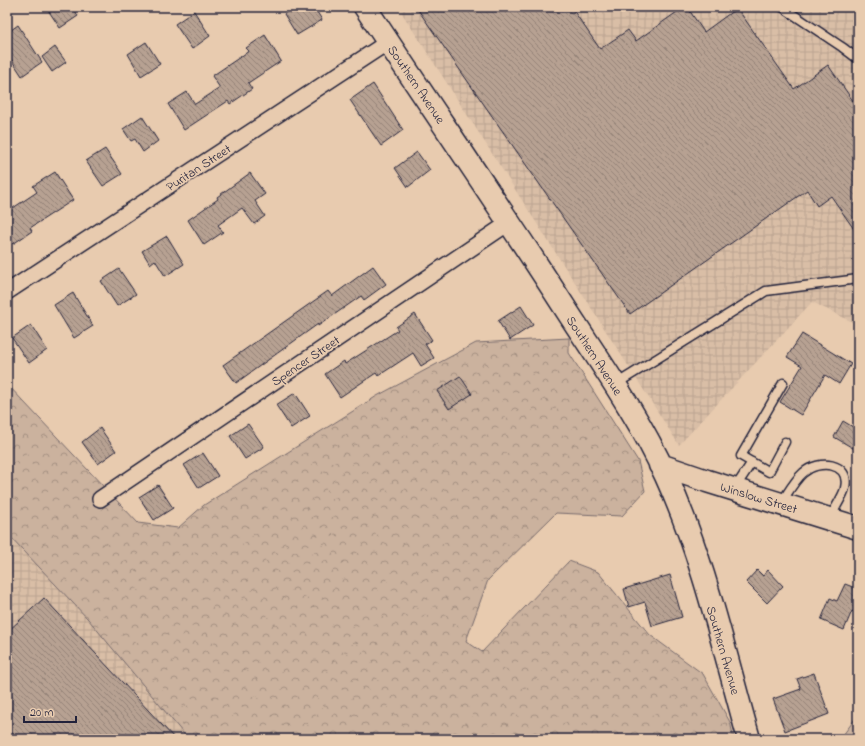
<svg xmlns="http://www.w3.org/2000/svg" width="865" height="746" viewBox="0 0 865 746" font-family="'Indie Flower',sans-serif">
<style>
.industrial{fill:url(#industrial-grid)}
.forest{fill:url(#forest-crowns);stroke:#766a6c}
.building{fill:url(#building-back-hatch);stroke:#22223b}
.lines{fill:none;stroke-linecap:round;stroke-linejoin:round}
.lane-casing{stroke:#22223b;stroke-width:11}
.street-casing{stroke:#22223b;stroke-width:18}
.secondary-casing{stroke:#22223b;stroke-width:25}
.lane{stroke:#e8cbaf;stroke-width:8}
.street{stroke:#e8cbaf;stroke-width:15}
.secondary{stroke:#e8cbaf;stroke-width:22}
.labels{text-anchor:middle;stroke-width:3.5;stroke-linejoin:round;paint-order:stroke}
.street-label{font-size:13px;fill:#22223b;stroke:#e8cbaf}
</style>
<defs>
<pattern id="industrial-grid" width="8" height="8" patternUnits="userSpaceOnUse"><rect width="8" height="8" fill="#d9bea6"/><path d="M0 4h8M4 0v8" fill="none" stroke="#baa390"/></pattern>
<pattern id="forest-crowns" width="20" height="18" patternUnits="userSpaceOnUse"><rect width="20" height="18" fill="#cbb29e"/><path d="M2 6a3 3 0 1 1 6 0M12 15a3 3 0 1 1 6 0" fill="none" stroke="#a49082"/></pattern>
<pattern id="building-back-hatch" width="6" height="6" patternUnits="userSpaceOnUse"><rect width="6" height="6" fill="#b7a192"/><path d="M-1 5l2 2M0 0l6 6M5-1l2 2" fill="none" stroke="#948378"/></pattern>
</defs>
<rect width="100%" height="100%" fill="#e8cbaf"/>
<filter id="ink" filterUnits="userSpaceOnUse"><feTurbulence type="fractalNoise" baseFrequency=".025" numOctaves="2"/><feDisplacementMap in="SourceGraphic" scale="8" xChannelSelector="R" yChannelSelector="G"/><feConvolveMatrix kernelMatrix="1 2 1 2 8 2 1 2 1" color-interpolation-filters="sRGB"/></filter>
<g filter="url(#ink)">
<path class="industrial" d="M398,7h460v318l-46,-23 -133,143z
M7,500l205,239h-205z"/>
<path class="forest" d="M569,338v15l69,108 7,30 -23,25 -66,-3 -68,67 -22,61 16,11 87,-91 29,11 52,63 53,39 27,48 4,17h-546l-100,-120 -81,-86v-149l131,139 40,5 26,-23 173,-109 99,-53z
M858,715v24h-18z"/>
<path class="building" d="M46,7h27l5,9 -18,12z
M294,7h20l8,13 -25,15 -13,-21z
M416,7h155l29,42 28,-19 8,11 48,-34h3l17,25 33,-24 57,81 34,-24 30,43v127l-27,-39 -14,10 -10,-16 -177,124z
M194,11l16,25 -18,13 -17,-25z
M18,25l24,37 -20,14 -15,-23v-20z
M265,35l16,26 -33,22 4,6 -22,15 -2,-3 -44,29 -16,-26 19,-12 8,12 25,-16 -8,-12 37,-25 -3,-3z
M146,42l14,22 -19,12 -13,-22z
M55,47l11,15 -14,10 -10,-15z
M373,84l30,46 -22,16 -31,-46z
M142,116l16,25 -15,11 -8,-13 -4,2 -8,-12z
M105,149l17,25 -19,12 -17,-25z
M417,152l13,18 -22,17 -13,-19z
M55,172l18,28 -43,28 2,3 -19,13 -6,-10v-22l30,-20 -4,-6z
M250,173l15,21 -10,7 10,15 -11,8 -12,-16 -24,17 5,7 -19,13 -16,-25 30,-21 -1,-2z
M167,236l17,28 -19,12 -10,-16 -5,4 -8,-13z
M373,266l13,18 -22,16 -3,-4 -43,30v-2l-82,59 -13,-18 105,-74 4,5z
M119,269l17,25 -19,12 -16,-25z
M73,293l20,33 -19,12 -20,-33z
M521,306l12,19 -23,15 -12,-19z
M415,314l17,26 -7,4 9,14 -13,8 -8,-13 -35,23 -2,-3 -36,24 -15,-23 19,-13 1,3 53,-34 -2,-3z
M31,325l16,25 -18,13 -17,-25z
M802,334l49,30 -12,20 -14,-9 -24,40 -21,-13 22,-36 -15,-9z
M460,376l12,18 -23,15 -12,-18z
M295,393l15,23 -19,12 -15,-23z
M843,421l15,9v21l-24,-14z
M248,424l16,23 -19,12 -15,-23z
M100,428l16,23 -18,13 -16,-22z
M203,453l15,23 -19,12 -15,-23z
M158,485l15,23 -19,12 -15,-23z
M757,570l6,6 5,-6 15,16 -16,17 -21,-21z
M670,575l12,42 -30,9 -7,-24 -16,5 -5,-18z
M845,584l13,5v25l-6,-3 -8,19 -23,-10 9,-22 7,3z
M44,598l131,141h-168v-107z
M814,673l15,41 -44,17 -12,-32 28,-10 -4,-10z"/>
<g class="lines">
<defs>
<path id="lane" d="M782,7l60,40 16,12
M783,383l-42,73 28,16 16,-30
M616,384l150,-93 92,-12
M735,488l17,-26
M781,503c7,-10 13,-22 22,-30 15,-14 48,-11 42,15 -1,7 -12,23 -15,30"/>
<path id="street" d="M7,292l381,-250
M100,499l410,-277"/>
<path id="secondary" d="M365,7c67,102 136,201 202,304 35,54 72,106 99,165 38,83 58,175 83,263
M660,465l47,16 151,47"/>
</defs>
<use href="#lane" class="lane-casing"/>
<use href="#street" class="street-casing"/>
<use href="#secondary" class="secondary-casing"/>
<use href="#lane" class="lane"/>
<use href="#street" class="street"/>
<use href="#secondary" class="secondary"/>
</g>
</g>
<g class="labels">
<g class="street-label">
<text transform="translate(417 84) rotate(56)" y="5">Southern Avenue</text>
<text transform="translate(198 167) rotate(-33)" y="5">Puritan Street</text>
<text transform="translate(595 355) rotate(57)" y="5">Southern Avenue</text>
<text transform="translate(305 360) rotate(-34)" y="5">Spencer Street</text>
<text transform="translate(759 497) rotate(17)" y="5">Winslow Street</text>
<text transform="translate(724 650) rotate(74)" y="5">Southern Avenue</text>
</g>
</g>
<rect width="865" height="746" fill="none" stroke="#e8cbaf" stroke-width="24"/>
<rect x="12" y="12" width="841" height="722" fill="none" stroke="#22223b" stroke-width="1.5" filter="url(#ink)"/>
<path d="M24 716v6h52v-6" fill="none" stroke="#22223b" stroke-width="2"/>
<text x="30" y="716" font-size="12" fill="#22223b" stroke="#e8cbaf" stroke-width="3" paint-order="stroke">20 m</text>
</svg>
